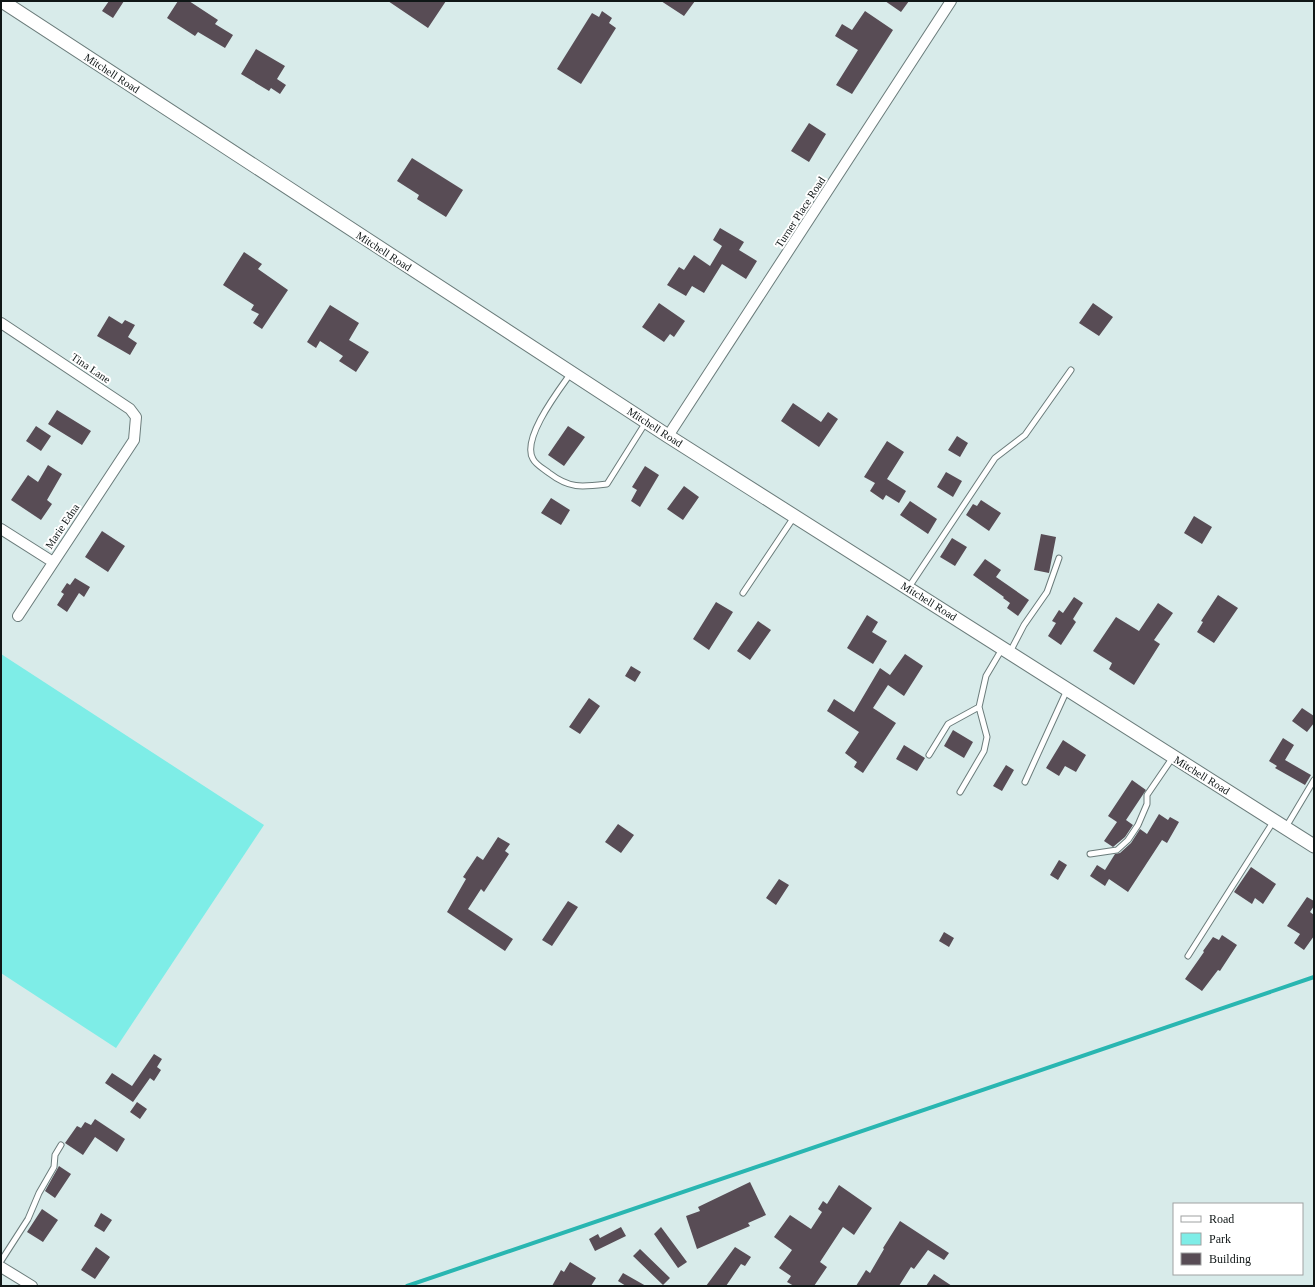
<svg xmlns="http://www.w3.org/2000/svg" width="1315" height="1287" viewBox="0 0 1315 1287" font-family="Georgia,serif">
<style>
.green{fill:#7eede7}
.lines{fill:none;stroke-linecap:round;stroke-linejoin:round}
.stream{stroke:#29b6b1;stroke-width:4}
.building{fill:#584c55}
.service-casing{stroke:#6b7c7b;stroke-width:7}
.minor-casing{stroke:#6b7c7b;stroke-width:12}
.tertiary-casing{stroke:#6b7c7b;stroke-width:15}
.service{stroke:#fff;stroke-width:5}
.minor{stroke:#fff;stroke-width:10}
.tertiary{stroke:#fff;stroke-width:13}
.labels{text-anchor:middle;stroke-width:4;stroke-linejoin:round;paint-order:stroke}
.street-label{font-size:11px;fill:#101717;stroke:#fff}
</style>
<rect width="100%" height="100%" fill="#d8ebea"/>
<path class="green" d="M1,654l263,171 -148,223 -115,-75z"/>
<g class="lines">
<path class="stream" d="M407,1286l907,-309"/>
</g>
<path class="building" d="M109,1h15l-11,17 -11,-7z
M178,1h11l29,19 -3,4 18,11 -8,13 -27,-16 -3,4 -28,-18z
M388,1h58l-18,27z
M661,1h34l-11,15z
M885,1h24l-8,11z
M602,11l10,7 -3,5 7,5 -35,56 -24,-15 35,-56 7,4z
M865,11l28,19 -41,64 -16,-9 22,-35 -23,-14 7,-12 10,6z
M256,49l29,17 -8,13 9,6 -6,9 -9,-6 -2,3 -28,-17z
M809,123l17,11 -17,28 -18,-11z
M412,158l51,32 -17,27 -29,-18 2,-4 -22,-14z
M720,228l24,14 -5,8 18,11 -11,18 -24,-15 -18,29 -12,-7 -6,10 -19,-11 12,-18 5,3 10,-15 16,11 12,-20 -9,-6z
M244,252l18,12 -4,5 30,21 -26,39 -9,-6 6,-9 -8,-4 3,-5 -31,-20z
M659,303l26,18 -11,16 -4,-3 -6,8 -22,-15z
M1093,303l20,14 -14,19 -20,-13z
M330,305l29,18 -10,17 20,12 -13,20 -17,-11 4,-5 -23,-15 -4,7 -9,-6z
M109,316l13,8 3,-4 10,5 -7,12 9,6 -7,12 -33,-19z
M793,403l28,19 7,-10 10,7 -19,28 -38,-26z
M57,410l34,21 -9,14 -34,-21z
M36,426l15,10 -10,15 -15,-10z
M568,426l17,11 -21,29 -16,-11z
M957,436l11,7 -8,14 -12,-7z
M887,441l17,11 -17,27 19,12 -7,12 -13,-8 -3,5 -13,-9 5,-8 -11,-6z
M48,465l14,9 -15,26 5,4 -11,16 -30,-20 17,-25 10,7z
M645,466l14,9 -19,32 -9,-6 6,-11 -5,-3z
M946,472l16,9 -9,16 -16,-10z
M684,486l15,11 -16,23 -16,-11z
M551,498l19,12 -9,15 -20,-12z
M981,500l20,13 -12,18 -23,-16 7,-11 4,2z
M910,501l27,18 -9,15 -28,-19z
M1194,516l18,11 -10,17 -18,-11z
M102,531l23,15 -17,26 -23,-15z
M1041,534l15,3 -7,36 -15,-3z
M952,538l15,9 -12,19 -15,-9z
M985,559l16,11 -5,7 33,23 -11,16 -11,-8 3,-5 -7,-5 1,-1 -31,-22z
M75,578l15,9 -6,10 -5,-4 -12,19 -10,-7 7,-11 -3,-2 6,-9 3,2z
M1218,595l20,13 -24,35 -17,-11 6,-10 -2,-1z
M1074,597l9,6 -10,16 3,3 -15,23 -13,-9 8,-13 -4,-2 7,-11 4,3z
M716,602l17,10 -24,38 -16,-11z
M1158,603l15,10 -19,27 6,4 -26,41 -25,-16 3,-6 -19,-12 23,-34 23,14z
M867,615l11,7 -6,10 15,9 -14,23 -26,-16z
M758,621l13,9 -21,30 -13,-9z
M905,654l18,12 -19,30 -16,-11 -15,23 23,15 -33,50 -9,-6 3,-5 -12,-9 14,-21 -32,-21 7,-12 20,13 26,-44 10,7z
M631,666l10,6 -6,10 -10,-6z
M589,698l11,8 -20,28 -11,-7z
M1302,708l12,8v7l-7,9 -15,-11z
M953,730l20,12 -9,16 -20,-12z
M1283,738l11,7 -9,15 26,15 -6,10 -30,-17 2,-2 -8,-5z
M1063,740l23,15 -10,17 -11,-6 -6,10 -13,-8z
M904,745l21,13 -8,13 -21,-12z
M1006,765l8,5 -12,21 -9,-5z
M1132,780l14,10 -20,30 7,5 -8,12 -12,10 -9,-6 13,-19 -9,-6z
M1159,814l9,6 2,-3 9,5 -12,21 -5,-3 -34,52 -19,-13 -4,7 -15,-10 7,-11 8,5 10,-16 5,-1 11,-10 9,-14 7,5z
M618,824l16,11 -13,18 -16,-11z
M498,837l12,7 -5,7 4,3 -25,38 -3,-3 -13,20 45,30 -8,12 -58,-39 19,-33 -3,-2 14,-21 6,4z
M1059,860l8,5 -9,15 -8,-5z
M1251,867l25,17 -13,20 -8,-6 -3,6 -18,-12z
M779,879l10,6 -13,20 -10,-7z
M1307,897l7,4v5l-4,6 4,3v21l-10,14 -10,-7 6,-9 -13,-8z
M568,901l10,6 -26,39 -10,-6z
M944,932l10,6 -5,9 -10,-6z
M1222,935l15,10 -17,26 -2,-1 -16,21 -17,-12 19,-27 -1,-1 10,-14 6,3z
M154,1054l8,5 -5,8 4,3 -7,11 -4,-3 -17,24 -28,-19 7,-10 20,13z
M137,1102l10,7 -7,10 -10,-7z
M95,1119l30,20 -8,13 -22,-15 -12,18 -18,-12 12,-17 4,2 4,-6 6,3z
M59,1166l12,8 -16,24 -10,-7z
M750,1182l16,33 -18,8 2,3 -53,23 -11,-33 14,-5 -2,-4z
M839,1185l33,23 -18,27 -11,-8 -23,35 7,5 -13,19h-20l-7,-4 4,-6 -12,-8 13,-18 -18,-13 16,-22 21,14 11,-17 -4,-3 5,-8 4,3z
M42,1209l16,11 -15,22 -16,-10z
M101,1213l11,7 -8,12 -10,-6z
M900,1221l49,32 -5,7 -16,-10 -14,19 -3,-2 -12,19h-43l10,-16 4,3 14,-24 -1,-1z
M621,1227l5,9 -31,15 -6,-12 9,-5 2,4z
M661,1227l26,35 -9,6 -24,-34z
M96,1247l14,10 -15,22 -14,-9z
M735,1247l16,10 -6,9 -4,-2 -15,22h-20z
M640,1249l30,29 -7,7 -30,-29z
M570,1262l26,16 -5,8h-39l9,-16 3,2z
M623,1273l23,13h-20l-8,-5z
M934,1274l18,12h-26z"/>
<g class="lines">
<defs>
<path id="service" d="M571,373c-12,17 -50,66 -38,86 3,6 11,10 16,14 21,16 33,14 58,11l39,-62
M909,587l86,-129 30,-23 46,-65
M743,593l51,-76
M1010,652l14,-27 23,-33 12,-34
M929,755l19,-31 31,-17 7,-31 16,-27
M1025,782l42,-92
M960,792l24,-41 3,-14 -8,-30
M1286,827l28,-47
M1090,854l27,-4 11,-10 10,-15 9,-21v-9l26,-38
M1188,956l85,-134
M1,1261l27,-42 11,-26 15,-26 1,-12 6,-10"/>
<path id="minor" d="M1,323l129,86 6,8 -2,23 -116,176
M668,436l283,-435
M1,529l52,33
M1,1267l31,19"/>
<path id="tertiary" d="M2,1l666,435 646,410"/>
</defs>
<use href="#service" class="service-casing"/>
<use href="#minor" class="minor-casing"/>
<use href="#tertiary" class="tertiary-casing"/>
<use href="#service" class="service"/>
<use href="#minor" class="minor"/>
<use href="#tertiary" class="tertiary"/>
</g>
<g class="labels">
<g class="street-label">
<text transform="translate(112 73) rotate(33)" y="4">Mitchell Road</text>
<text transform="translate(800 212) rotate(-57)" y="4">Turner Place Road</text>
<text transform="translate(384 251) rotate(33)" y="4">Mitchell Road</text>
<text transform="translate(91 368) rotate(34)" y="4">Tina Lane</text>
<text transform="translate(655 427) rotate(33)" y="4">Mitchell Road</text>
<text transform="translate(62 526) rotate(-56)" y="4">Marie Edna</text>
<text transform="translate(929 601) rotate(32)" y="4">Mitchell Road</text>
<text transform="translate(1202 775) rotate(32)" y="4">Mitchell Road</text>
</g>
</g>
<rect width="1315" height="1287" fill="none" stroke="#101717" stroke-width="4"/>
<rect x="1173" y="1203" width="130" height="72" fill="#ffffff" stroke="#9fa2a2"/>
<rect x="1181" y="1216" width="20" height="6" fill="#ffffff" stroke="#9fa2a2"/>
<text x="1209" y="1223" font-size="12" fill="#101717">Road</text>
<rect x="1181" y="1233" width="20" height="12" fill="#7eede7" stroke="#9fa2a2"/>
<text x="1209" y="1243" font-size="12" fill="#101717">Park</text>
<rect x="1181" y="1253" width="20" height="12" fill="#584c55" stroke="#9fa2a2"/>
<text x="1209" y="1263" font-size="12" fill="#101717">Building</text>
</svg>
